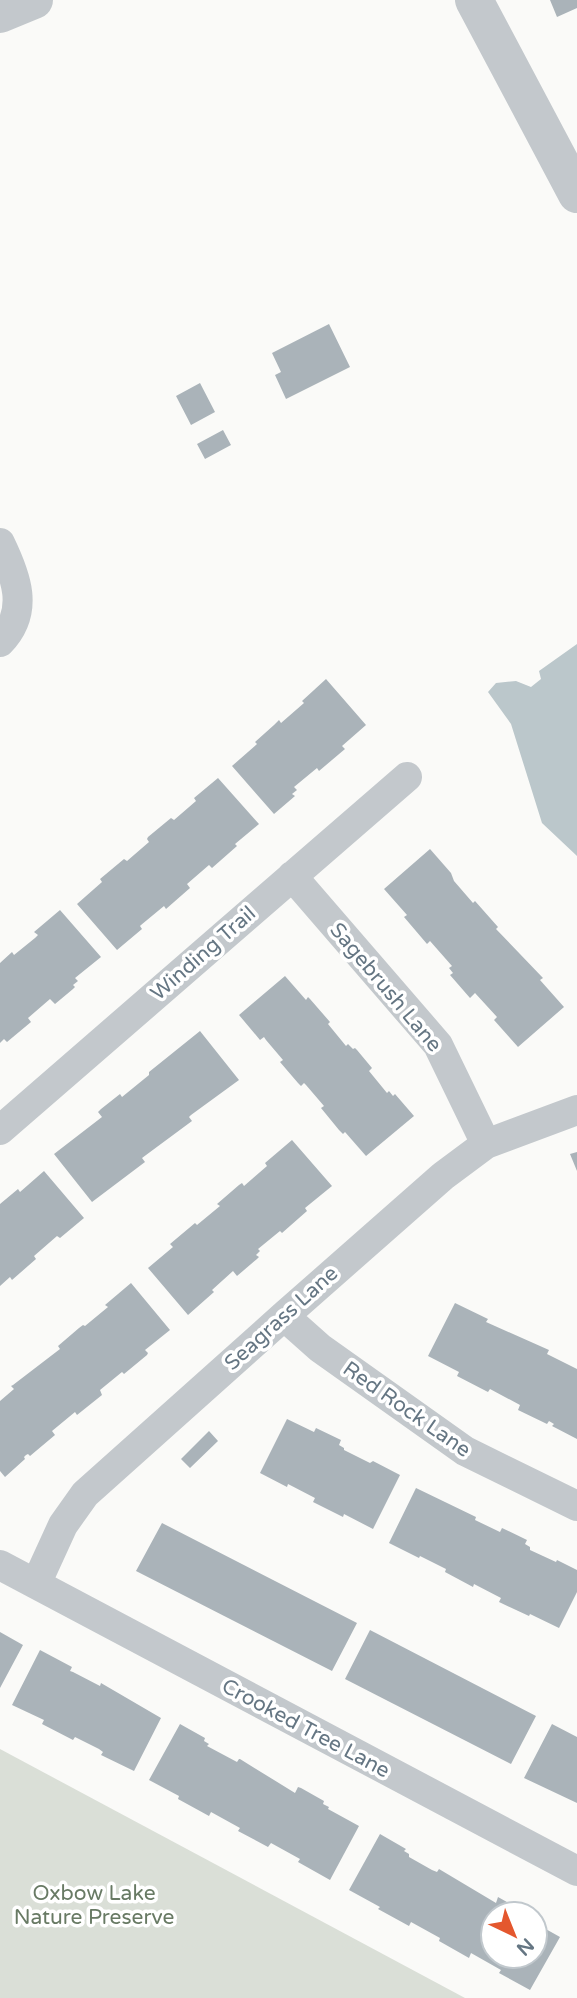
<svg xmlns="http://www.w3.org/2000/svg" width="577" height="1998" viewBox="0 0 577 1998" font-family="'Varela Round',sans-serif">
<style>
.green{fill:#dadfd7}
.water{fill:#bbc7cb}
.building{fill:#aab3b9}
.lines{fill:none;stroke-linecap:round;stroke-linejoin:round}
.minor{stroke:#c3c8cc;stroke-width:30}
.tertiary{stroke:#c3c8cc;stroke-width:38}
.labels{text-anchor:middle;stroke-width:7;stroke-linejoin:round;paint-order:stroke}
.street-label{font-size:21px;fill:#657683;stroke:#fff}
.park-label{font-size:21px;fill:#687a64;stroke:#fff}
</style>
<rect width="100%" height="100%" fill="#fafaf8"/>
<path class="green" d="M0 1749 465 1998H0Z"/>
<path class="water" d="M577 644V856L542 823 511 724 488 692 496 683 516 681 531 687 541 679 539 671Z"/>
<path class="building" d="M550 0H577V8L557 17Z
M329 324 350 367 286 399 275 375 281 372 272 353Z
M200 383 215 412 191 425 176 396Z
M223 430 231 445 205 459 197 444Z
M326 679 366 725 342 746 345 749 319 771 317 768 294 787 297 790 292 794 295 796 274 814 232 766 257 744 255 742 274 725 279 720 281 723 304 703 302 701Z
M218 778 259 824 235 844 237 846 212 868 209 865 187 884 190 888 166 909 164 906 141 925 140 926 142 929 117 950 77 904 102 882 100 879 124 859 127 861 149 842 147 839 148 837 171 818 174 820 196 801 194 798Z
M430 849 451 873 454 881 473 903 475 901 498 927 496 929 543 978 540 980 564 1007 518 1047 494 1020 497 1017 475 993 470 998 450 975 453 973 449 968 452 966 430 941 427 944 404 917 407 915 384 889Z
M60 910 101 957 75 978 78 981 73 985 75 987 73 989 55 1004 50 999 28 1018 31 1022 7 1042 4 1039 0 1043V963L12 952 14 955 35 938 38 935 34 932Z
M285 976 306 1000 308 997 310 999 330 1022 328 1024 346 1046 348 1044 353 1049 355 1048 357 1050 372 1068 369 1071 387 1093 389 1091 393 1096 395 1094 414 1116 366 1156 345 1132 343 1134 339 1130 321 1108 324 1106 306 1085 304 1083 301 1086 298 1083 280 1062 283 1060 266 1040 264 1037 260 1040 239 1015Z
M200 1031 239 1080 191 1115 189 1117 192 1121 142 1158 145 1162 92 1202 54 1154 102 1117 98 1112 101 1109 120 1094 122 1097 149 1075V1072Z
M292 1140 332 1186 305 1208 307 1211 282 1233 280 1231 258 1249 260 1251 256 1255 259 1257 257 1259 237 1276 233 1271 212 1290 214 1292 188 1315 148 1268 173 1247 170 1244 195 1223 197 1225 220 1206 217 1204 239 1185 242 1183 244 1186 267 1166 265 1163Z
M577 1152V1171L570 1154Z
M44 1171 84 1218 60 1238 57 1236 34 1256 36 1259 12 1280 10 1277 0 1286V1204L18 1189 20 1192Z
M131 1283 170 1330 145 1350 148 1353 147 1355 124 1374 122 1372 100 1390 102 1395 77 1415 75 1412 52 1431 55 1435 30 1456 28 1454 26 1455 24 1457 25 1459 5 1477 0 1471V1401L14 1389 11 1386 13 1385 60 1349 58 1346 79 1328 83 1325 85 1326 108 1307 105 1305Z
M455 1303 488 1319 486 1322 549 1350 547 1354 577 1369V1439L552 1426 554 1424 549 1421 547 1424 518 1410 520 1405 490 1389 488 1392 486 1391 457 1376 459 1372 428 1356Z
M287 1419 314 1432 316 1428 341 1440 339 1445 344 1448V1450L370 1463 373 1461 400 1475 373 1529 344 1514 343 1517 313 1502 315 1498 288 1484 287 1487 260 1473Z
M209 1431 218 1441 190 1468 181 1459Z
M416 1488 476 1517 475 1520 500 1532 502 1528 525 1539 527 1540 525 1544 530 1547V1550L556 1562 557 1560 577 1570V1592L559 1628 530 1614 529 1616 499 1602 501 1598 474 1584 473 1587 445 1572 446 1569 420 1556 419 1558 389 1543Z
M162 1523 357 1623 332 1671 136 1571Z
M370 1630 536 1716 511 1764 345 1679Z
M0 1632 23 1645 0 1688Z
M40 1650 72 1667 70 1671 73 1672 100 1686 101 1683 161 1718 134 1771 101 1755 103 1752 99 1749 75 1737 73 1740 42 1724 44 1720 12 1705Z
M180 1724 205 1738 204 1741 209 1744 207 1746 237 1762 239 1759H240L295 1793 298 1787 301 1788 324 1801 323 1804 329 1807 328 1809 359 1826 330 1880 298 1862 300 1859 271 1843 268 1847 238 1831 240 1828 211 1812 209 1816 178 1799 179 1796 149 1780Z
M552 1724 577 1737V1803L524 1778Z
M380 1834 406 1849 404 1851 409 1854V1857L432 1870 437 1872 439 1869 496 1903 498 1897 525 1912 523 1914H493V1956H535V1923L560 1937 530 1990 499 1973 501 1970 471 1953 469 1958 439 1941 440 1938 411 1922 409 1926 378 1909 380 1907 349 1890Z"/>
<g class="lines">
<path class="minor" d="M0 543C16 576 30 611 0 642
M292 876 438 1045 486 1144
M0 1130 407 777
M284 1316 320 1348 465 1451 577 1506
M0 1565 577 1871
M36 1584 63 1525 85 1494 284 1316 443 1176 486 1144 577 1110"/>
<path class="tertiary" d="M474 0 577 194
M0 14 34 0"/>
</g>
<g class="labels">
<g class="street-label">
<text transform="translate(203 953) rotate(-41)" y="7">Winding Trail</text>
<text transform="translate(386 987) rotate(50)" y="7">Sagebrush Lane</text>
<text transform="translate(281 1318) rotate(-42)" y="7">Seagrass Lane</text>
<text transform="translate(407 1409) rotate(35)" y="7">Red Rock Lane</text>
<text transform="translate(306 1728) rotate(28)" y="7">Crooked Tree Lane</text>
</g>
<g class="park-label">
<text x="94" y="1900">Oxbow Lake<tspan x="94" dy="24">Nature Preserve</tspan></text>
</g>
</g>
<g transform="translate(514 1935) rotate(137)"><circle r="33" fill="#ffffff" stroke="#c1c8cd" stroke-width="2"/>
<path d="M0-5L12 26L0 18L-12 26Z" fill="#e4572e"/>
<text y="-10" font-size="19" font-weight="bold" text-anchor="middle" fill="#657683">N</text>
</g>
</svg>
